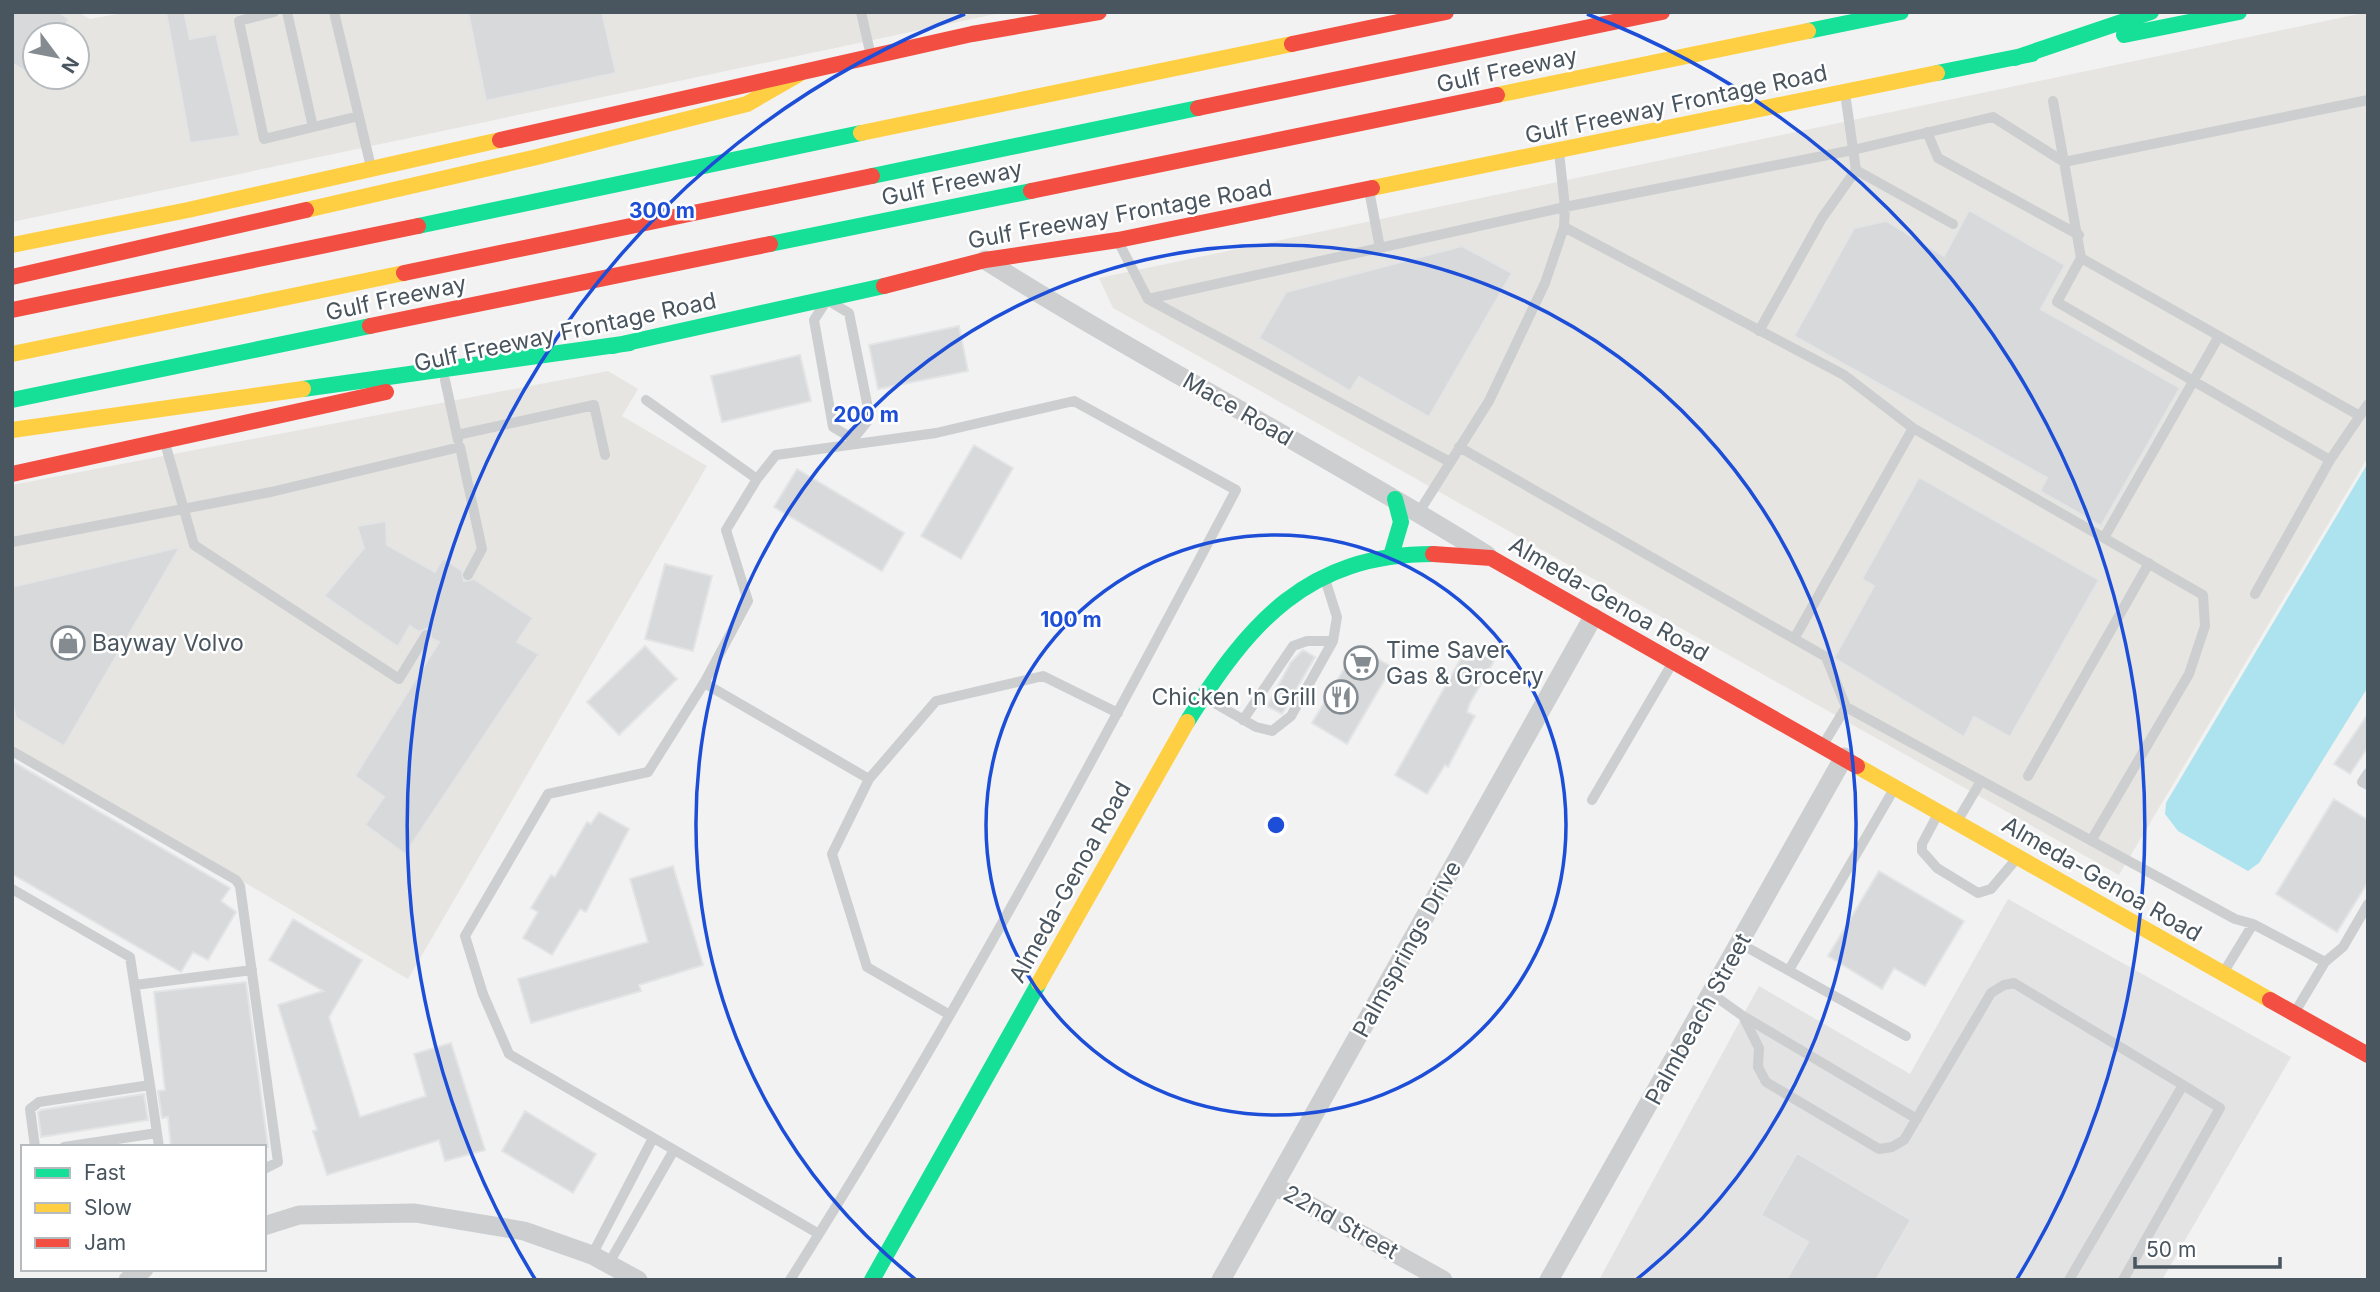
<svg xmlns="http://www.w3.org/2000/svg" width="2380" height="1292" viewBox="0 0 2380 1292" font-family="Inter,sans-serif">
<style>
.commercial{fill:#e6e5e1;fill-rule:evenodd}
.education{fill:#e4e3e4}
.water{fill:#ace3ee}
.building{fill:#d8d9da;stroke:#e3e4e5;stroke-width:2}
.lines{fill:none;stroke-linecap:round;stroke-linejoin:round}
.lane{stroke:#ccced0;stroke-width:10}
.street{stroke:#ccced0;stroke-width:19}
.fast{stroke:#16e098;stroke-width:16}
.slow{stroke:#ffcf43;stroke-width:16}
.jam{stroke:#f24e42;stroke-width:16}
.ring{fill:none;stroke:#1d4ed8;stroke-width:3.5}
.labels{text-anchor:middle;stroke-width:5;stroke-linejoin:round;paint-order:stroke}
.street-label{font-size:23px;fill:#49555f;stroke:#fff}
.poi-label{font-size:23px;fill:#49555f;stroke:#fff;text-anchor:start}
.centre{fill:#1d4ed8;stroke:#fff;stroke-width:3.5}
.ring-label{font-size:21px;text-anchor:middle;font-weight:bold;fill:#1d4ed8;stroke:#fff;stroke-width:5;stroke-linejoin:round;paint-order:stroke}
</style>
<rect width="100%" height="100%" fill="#f2f2f2"/>
<path class="commercial" d="M12 12H78L90 19 128 12H1005L12 222ZM35 35H77V77H35Z
M2368 12V457L2119 875 1113 308 1099 278Z
M608 371 638 389 622 416 707 466 408 979 12 745V485Z"/>
<path class="education" d="M2008 899 2291 1057 2162 1280H1599L1759 986 1910 1074Z"/>
<path class="water" d="M2368 463V687L2259 863 2248 871 2178 831 2165 814 2166 803Z"/>
<path class="building" d="M12 12H59L69 19 59 35H35V77L12 63Z
M166 12H184L190 39 216 34 240 136 190 143Z
M468 12H602L616 73 486 101Z
M1969 210 2065 265 2041 309 2180 388 2101 526 2040 491 2047 478 1794 336 1854 228 1886 221 1944 256Z
M1462 246 1512 273 1429 417 1359 377 1350 391 1259 338 1286 292Z
M959 326 968 371 878 389 869 345Z
M800 355 811 401 722 422 711 376Z
M974 445 1013 468 961 559 921 536Z
M797 469 904 533 882 571 774 507Z
M1919 477 2099 580 2010 737 1974 717 1964 737 1834 658 1874 586 1862 579Z
M386 521 387 545 435 572 443 558 462 571 464 581 474 579 533 618 517 642 539 654 405 854 365 825 384 797 355 776 439 642 432 639 429 628 419 632 410 626 398 647 324 596 364 548 357 526Z
M180 547 64 746 16 718 12 700V587Z
M665 564 712 576 693 651 645 639Z
M645 646 677 679 619 735 587 702Z
M1468 646 1494 661 1470 703 1467 712 1475 716 1448 767 1445 765 1427 794 1395 775Z
M1357 647 1392 667 1347 744 1312 723Z
M1303 650 1315 657 1282 714 1267 706 1291 662Z
M2368 714V747L2350 774 2334 764Z
M12 761 230 888 221 901 236 912 208 960 193 952 181 972 12 874Z
M2334 799 2368 820V882L2337 932 2276 894Z
M599 812 629 829 586 912 580 909 552 955 523 938 538 912 531 908 551 875 555 877 587 822 591 824Z
M673 866 703 965 639 985 641 991 531 1023 518 979 648 942 630 879Z
M1879 871 1964 921 1925 986 1894 968 1882 989 1828 956Z
M293 919 362 960 329 1017 360 1117 426 1096 414 1054 451 1043 485 1150 445 1161 439 1140 327 1175 313 1131 317 1130 278 1005 323 991 269 960Z
M246 982 268 1147H171L168 1117 162 1118 158 1091 165 1090 154 992Z
M144 1094 148 1120 41 1137 38 1112 41 1110Z
M525 1111 596 1154 573 1193 502 1151Z
M1797 1153 1911 1220 1876 1280H1786L1808 1242 1761 1215Z"/>
<g class="lines">
<path class="lane" d="M274 12 239 21 264 139 359 116
M287 12 313 127
M334 12 371 167
M861 12 871 56
M2053 101 2064 162 2368 100
M1927 132 1938 158 2079 235
M1559 152 1565 207 1564 227
M1856 170 1953 224
M1369 190 1380 248
M1119 243 1148 299 1565 207 1853 150 1993 117 2064 162 2081 258 2219 336
M2081 258 2057 302 2330 460 2368 404
M1148 299 1450 462
M827 300 849 313 870 418 853 439 833 427 814 320Z
M1759 331 1822 218 1856 170 1845 93
M445 380 458 440
M646 400 757 479
M457 435 594 405 605 455
M165 443 194 545 399 679 426 635
M1459 447 1826 657 1846 707 2235 919 2253 924 2325 962 2295 1012
M1419 512 1489 401 1545 283 1564 227 1844 375 1913 428 2203 595 2205 626 2189 674 2091 841
M2105 536 2219 336 2360 416
M12 542 271 492 460 447 482 549 468 575
M2255 594 2330 460
M1794 639 1913 428
M704 683 869 779
M1204 697 1256 727 1272 731 1291 716 1333 641 1337 617 1325 579
M1243 720 1293 646 1307 641H1333
M1823 745 1846 707
M12 751 236 880 240 886 278 1162 264 1169
M2368 773 2362 782 2368 785
M2028 776 2149 563
M1592 800 1673 662
M1939 812 1922 844V851L1937 868 1978 893 1991 889 2018 857
M1958 820 1981 781
M12 889 130 957 150 1085 39 1102 30 1109 35 1147
M1741 944 1906 1036
M2325 962 2343 947 2368 904
M1789 970 1894 789
M2225 970 2253 924
M135 985 252 970
M1712 994 1743 1016
M950 1015 867 967 832 854 869 779 936 701 1043 676 1118 713
M150 1085 159 1147
M1917 1119 1743 1016 1759 1048 1758 1067 1766 1082 1879 1149 1892 1147 1904 1140 1991 993 2004 985 2014 983 2183 1085
M64 1147 157 1133
M592 1255 653 1138
M609 1263 674 1150
M790 1280C952 1025 1095 757 1236 490L1074 401 936 433 776 455 757 479 726 530 748 601 704 683 648 772 548 794 465 936 483 994 509 1054 819 1234
M2069 1280 2183 1085 2220 1108 2123 1280"/>
<path class="street" d="M985 260C1150 364 1322 452 1487 555
M1275 1186 1443 1280
M264 1226 299 1215 415 1213 524 1231 592 1255 638 1280
M128 1280 144 1269
M1221 1280 1593 617
M1549 1280 1844 757"/>
<path class="fast" d="M1808 31 1901 12
M2124 35 2239 12
M2015 58 2151 12
M1937 73 2032 54
M872 176 1198 108
M418 226 861 133
M770 244 1031 191
M613 346 884 286
M303 389 630 343
M12 400 370 326
M1391 556 1401 522 1395 499
M1187 722C1249 623 1307 554 1433 554
M872 1280 1039 983"/>
<path class="slow" d="M1497 95 1808 31
M861 133 1292 44
M1372 188 1937 73
M306 210 537 157 747 104 799 74
M12 245 188 210 500 140
M12 354 404 273
M12 430 303 389
M1857 766 2270 1000
M1039 983 1187 722"/>
<path class="jam" d="M1292 44 1446 12
M1198 108 1662 12
M500 140 972 34 1099 12
M1031 191 1497 95
M404 273 872 176
M12 277 306 210
M884 286 985 260 1118 240 1372 188
M12 310 418 226
M370 326 770 244
M12 474 386 392
M1433 554 1491 558 1857 766
M2270 1000 2368 1055"/>
</g>
<g class="ring">
<circle cx="1276" cy="825" r="290"/>
<path d="M915 1279A580 580 0 1 1 1637 1279"/>
<path d="M535 1279A869 869 0 0 1 965 14M1587 14A869 869 0 0 1 2017 1279"/>
</g>
<defs>
<symbol id="shop-ring" viewBox="-11 -11 22 22"><circle r="9.5" fill="#fff" stroke="#848c92" stroke-width="1.5"/><path d="M-5-2.5h2.3a2.7 3.5 0 0 1 5.4 0H5L5.5 6h-11ZM-1.5-2.5h3a1.5 2.3 0 0 0-3 0Z" fill="#848c92"/></symbol>
<symbol id="supermarket-ring" viewBox="-11 -11 22 22"><circle r="9.5" fill="#fff" stroke="#848c92" stroke-width="1.5"/><path d="M-6-5.5h2.5l.6 2H6L4.5 2H-2.5L-4.4-4H-6ZM-1.5 3.2a1.3 1.3 0 1 0 .1 0ZM3 3.2a1.3 1.3 0 1 0 .1 0Z" fill="#848c92"/></symbol>
<symbol id="restaurant-ring" viewBox="-11 -11 22 22"><circle r="9.5" fill="#fff" stroke="#848c92" stroke-width="1.5"/><path d="M-5-6h1v4h1v-4h1v4h1v-4h1v5L-1.5 .5V6h-2V.5L-5-1ZM5-6V6H3V1.5H1.5Q1.5-4 5-6Z" fill="#848c92"/></symbol>
</defs>
<g fill-rule="evenodd">
<use href="#shop-ring" x="49" y="624" width="38" height="38"/>
<use href="#supermarket-ring" x="1342" y="644" width="38" height="38"/>
<use href="#restaurant-ring" x="1322" y="678" width="38" height="38"/>
</g>
<g class="labels">
<g class="street-label">
<text transform="translate(1507 70) rotate(-12)" y="8">Gulf Freeway</text>
<text transform="translate(1676 104) rotate(-12)" y="8">Gulf Freeway Frontage Road</text>
<text transform="translate(952 183) rotate(-12)" y="8">Gulf Freeway</text>
<text transform="translate(1120 214) rotate(-10)" y="8">Gulf Freeway Frontage Road</text>
<text transform="translate(396 298) rotate(-12)" y="8">Gulf Freeway</text>
<text transform="translate(565 332) rotate(-12)" y="8">Gulf Freeway Frontage Road</text>
<text transform="translate(1238 409) rotate(30)" y="8">Mace Road</text>
<text transform="translate(1609 599) rotate(30)" y="8">Almeda-Genoa Road</text>
<text transform="translate(2102 879) rotate(30)" y="8">Almeda-Genoa Road</text>
<text transform="translate(1070 882) rotate(-61)" y="8">Almeda-Genoa Road</text>
<text transform="translate(1407 949) rotate(-61)" y="8">Palmsprings Drive</text>
<text transform="translate(1698 1019) rotate(-61)" y="8">Palmbeach Street</text>
<text transform="translate(1341 1222) rotate(29)" y="8">22nd Street</text>
</g>
<g class="poi-label">
<text x="92" y="651">Bayway Volvo</text>
<text x="1386" y="658">Time Saver<tspan x="1386" dy="26">Gas &amp; Grocery</tspan></text>
<text x="1316" y="705" text-anchor="end">Chicken 'n Grill</text>
</g>
</g>
<circle cx="1276" cy="825" r="10" class="centre"/>
<g class="ring-label">
<text x="662" y="218">300 m</text>
<text x="866" y="422">200 m</text>
<text x="1071" y="627">100 m</text>
</g>
<rect width="2380" height="1292" fill="none" stroke="#49555f" stroke-width="28"/>
<rect x="21" y="1145" width="245" height="126" fill="#ffffff" stroke="#b6bbbf" stroke-width="2"/>
<rect x="35" y="1168" width="35" height="10" fill="#16e098" stroke="#b6bbbf" stroke-width="2"/>
<text x="84" y="1180" font-size="21" fill="#49555f">Fast</text>
<rect x="35" y="1203" width="35" height="10" fill="#ffcf43" stroke="#b6bbbf" stroke-width="2"/>
<text x="84" y="1215" font-size="21" fill="#49555f">Slow</text>
<rect x="35" y="1238" width="35" height="10" fill="#f24e42" stroke="#b6bbbf" stroke-width="2"/>
<text x="84" y="1250" font-size="21" fill="#49555f">Jam</text>
<g transform="translate(56 56) rotate(122)"><circle r="33" fill="#ffffff" stroke="#b6bbbf" stroke-width="2"/>
<path d="M0-5L12 26L0 18L-12 26Z" fill="#848c92"/>
<text y="-10" font-size="19" font-weight="bold" text-anchor="middle" fill="#49555f">N</text>
</g>
<path d="M2135 1257v10h145v-10" fill="none" stroke="#49555f" stroke-width="3.5"/>
<text x="2146" y="1257" font-size="21" fill="#49555f" stroke="#ffffff" stroke-width="5" paint-order="stroke">50 m</text>
</svg>
